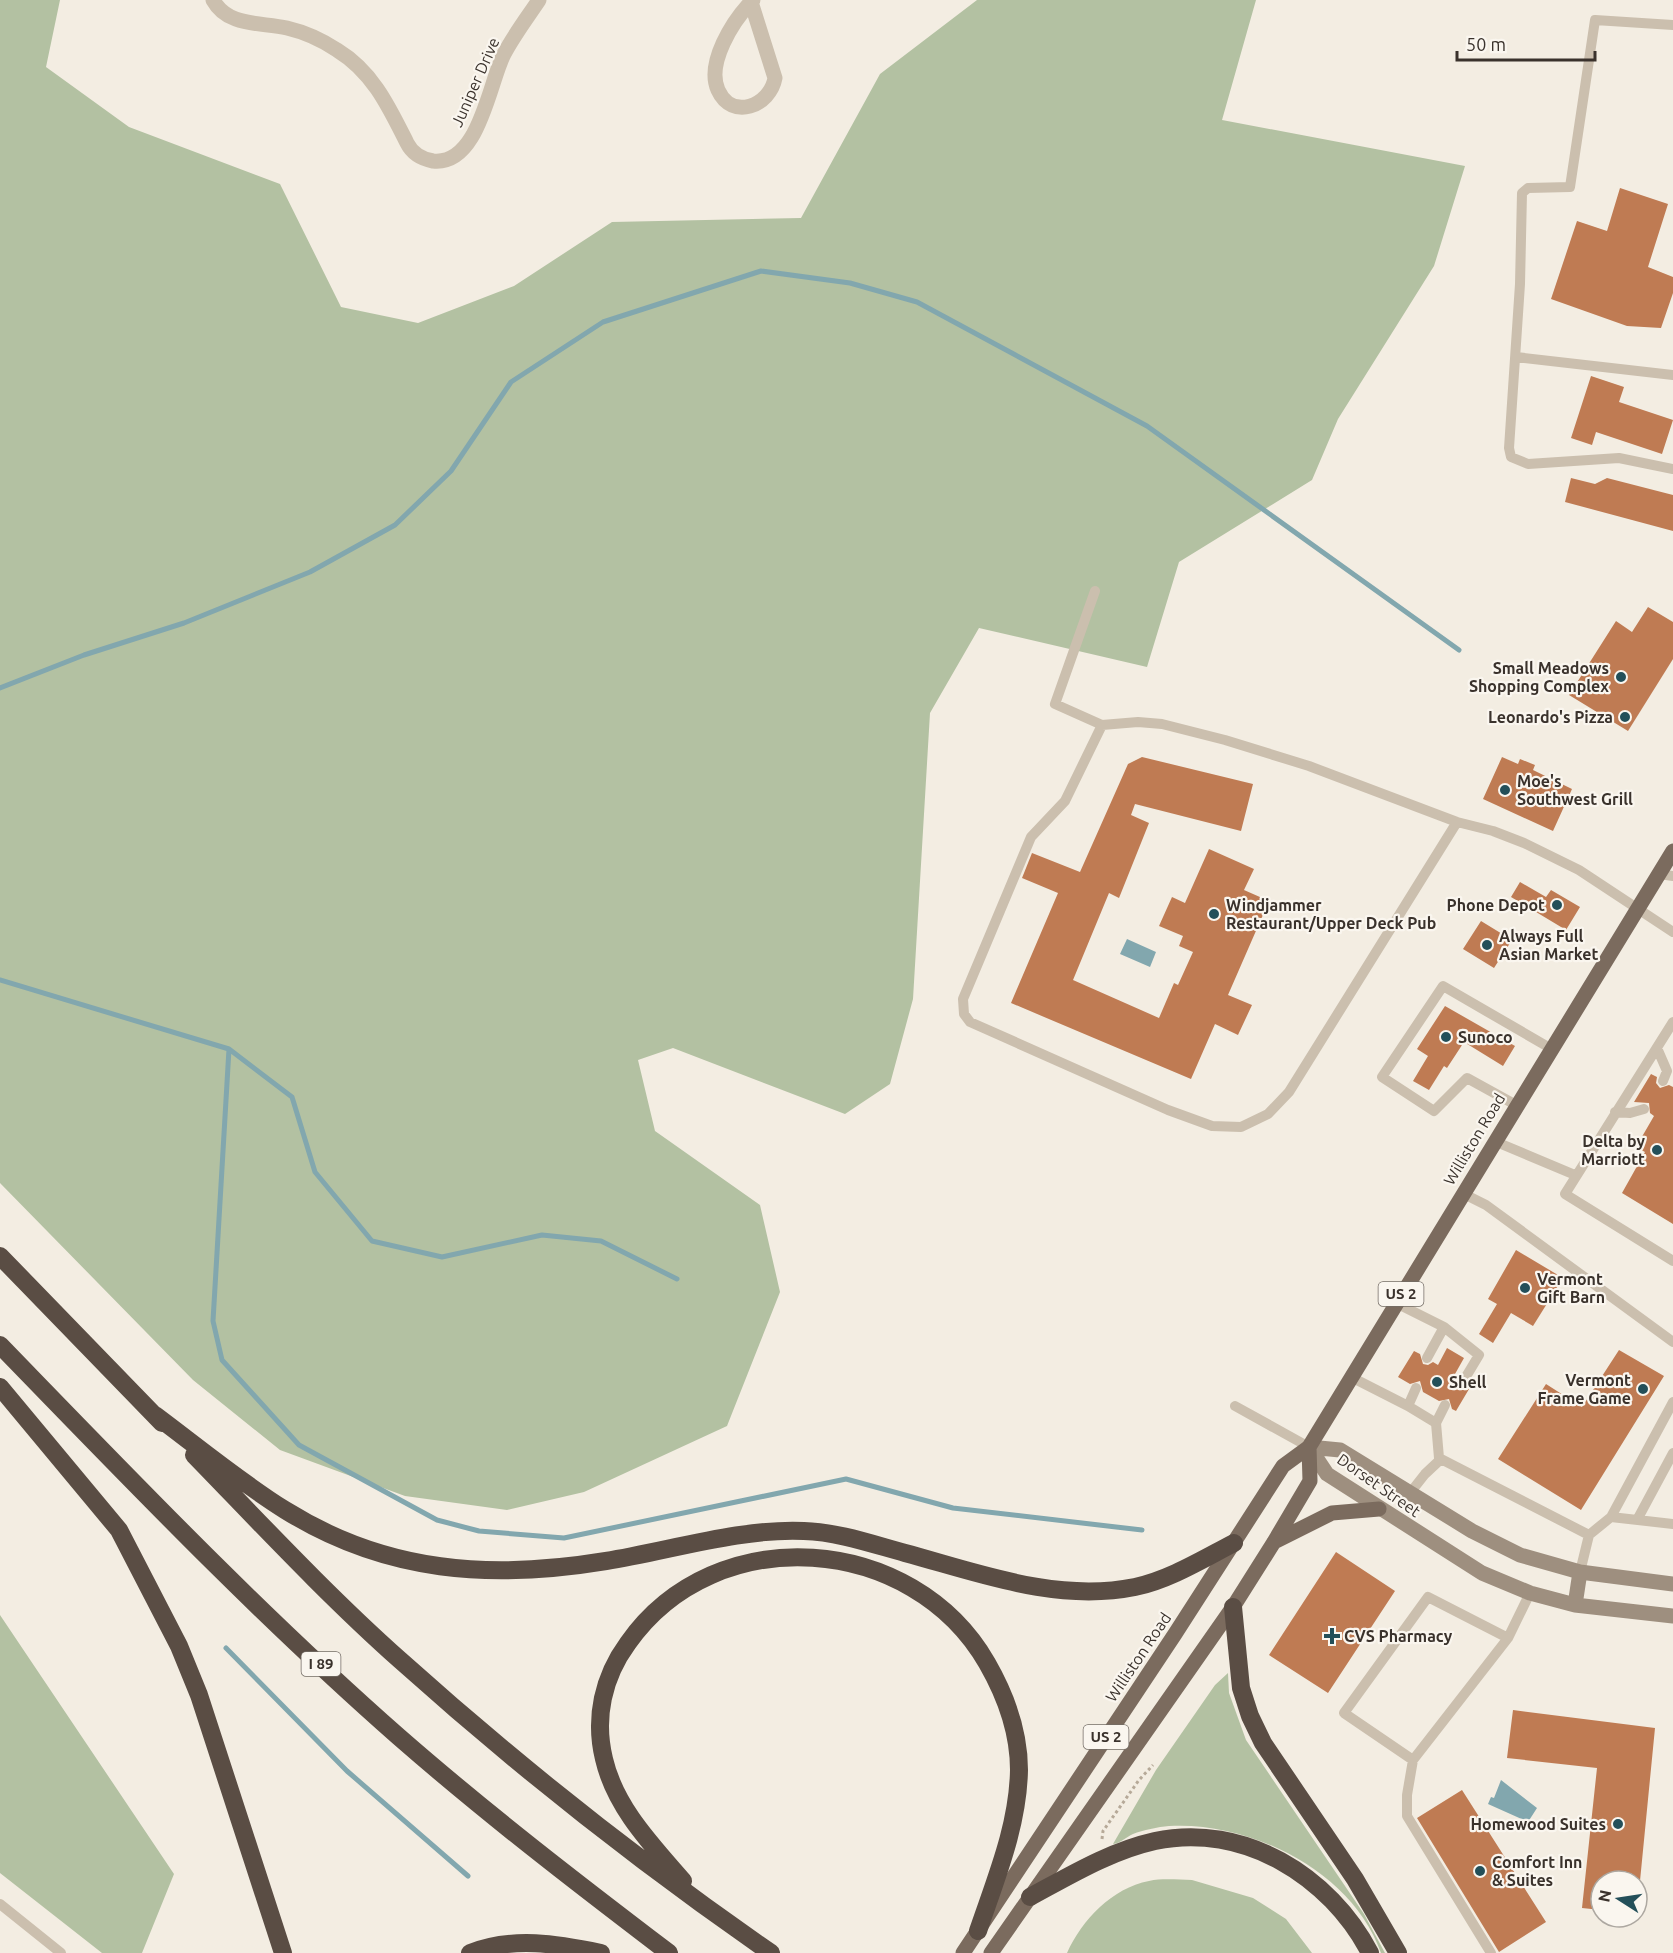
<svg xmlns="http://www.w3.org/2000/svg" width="1673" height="1953" viewBox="0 0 1673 1953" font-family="Ubuntu,sans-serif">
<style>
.green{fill:#b3c1a2}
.water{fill:#82a7ae}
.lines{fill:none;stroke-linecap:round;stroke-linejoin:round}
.stream{stroke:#82a7ae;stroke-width:5}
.building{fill:#bf7b53}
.path{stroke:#b6a998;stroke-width:3;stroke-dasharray:3 3;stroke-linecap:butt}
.lane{stroke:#cbbfae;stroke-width:10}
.street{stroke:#cbbfae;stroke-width:15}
.secondary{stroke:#9e8f7f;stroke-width:15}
.primary{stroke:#7b6b5e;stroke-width:15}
.highway{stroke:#5a4d44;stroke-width:18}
.poi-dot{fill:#234f59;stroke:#faf6ef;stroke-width:2}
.labels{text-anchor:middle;stroke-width:4.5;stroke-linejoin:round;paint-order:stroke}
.shield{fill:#faf6ef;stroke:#746d66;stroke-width:1.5}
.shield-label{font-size:15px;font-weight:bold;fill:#3a322c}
.street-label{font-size:16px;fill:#3a322c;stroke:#faf6ef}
.poi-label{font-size:16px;font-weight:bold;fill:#3a322c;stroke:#faf6ef;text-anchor:start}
</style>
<rect width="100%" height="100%" fill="#f3ede2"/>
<path class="green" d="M0 0H60L46 67 129 127 280 184 341 307 418 323 514 286 612 222 801 218 880 74 977 0H1256L1222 120 1465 166 1434 266 1338 419 1312 480 1179 562 1147 667 979 628 930 713 913 999 890 1084 845 1114 673 1048 638 1060 655 1131 760 1205 780 1292 727 1426 584 1492 507 1510 405 1496 280 1450 193 1380 0 1183Z
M0 1615 174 1874 142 1953H102L0 1873Z
M1228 1673 1229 1693 1246 1740 1364 1914 1385 1953H1381C1353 1872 1251 1821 1169 1826 1158 1827 1143 1830 1133 1834 1126 1837 1121 1843 1113 1844L1156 1770 1215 1685Z
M1192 1880 1253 1898 1286 1919 1312 1953H1067C1082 1920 1112 1888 1149 1881 1163 1878 1179 1880 1192 1880Z"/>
<path class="water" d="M1127 939 1156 952 1150 967 1120 954Z
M1501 1780 1537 1808 1528 1822 1488 1804 1491 1797 1494 1798Z"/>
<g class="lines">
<path class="stream" d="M0 688 84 655 184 623 310 572 395 525 451 471 511 382 603 322 761 271 850 283 917 302 1147 426 1459 650
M0 980 229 1049 292 1097 315 1172 372 1241 442 1257 542 1235 601 1241 677 1279
M229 1049 213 1321 222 1360 299 1445 437 1520 479 1531 564 1538 846 1479 953 1508 1142 1530
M226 1648 347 1771 468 1876"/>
</g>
<path class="building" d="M1620 188 1668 204 1648 267 1673 277V293L1661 328 1627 326 1551 299 1577 221 1607 231Z
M1591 376 1624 387 1619 402 1673 420 1662 454 1596 432 1592 445 1571 438Z
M1571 478 1595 484 1607 478 1673 495V531L1565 502Z
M1648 607 1673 622V659L1628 731 1569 695 1616 621 1632 632Z
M1142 757 1253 784 1241 831 1135 804 1131 815 1149 823 1119 898 1109 893 1073 980 1159 1018 1174 983 1178 985 1193 952 1179 946 1183 936 1159 926 1172 897 1185 903 1209 849 1254 869 1244 890 1269 901 1228 995 1252 1005 1238 1035 1215 1024 1191 1079 1011 1003 1058 893 1022 878 1032 853 1080 872 1128 764Z
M1502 757 1518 764 1520 759 1535 765 1533 770 1572 789 1553 831 1483 799Z
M1520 882 1546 897 1551 890 1580 907 1566 930 1511 897Z
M1481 921 1512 940 1494 968 1463 949Z
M1445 1006 1515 1046 1503 1066 1464 1042 1447 1068 1444 1066 1429 1090 1413 1081 1428 1056 1417 1049Z
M1651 1074 1657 1077 1656 1083 1660 1088 1669 1085 1673 1087V1224L1622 1193 1645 1152 1636 1147 1654 1116 1650 1113 1649 1103 1634 1102Z
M1516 1250 1563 1278 1533 1326 1511 1313 1493 1343 1479 1334 1497 1304 1488 1299Z
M1447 1348 1464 1358 1455 1374 1458 1384 1463 1387 1472 1384 1456 1411 1452 1409 1449 1399 1439 1401 1423 1392 1420 1381 1410 1384 1398 1377 1414 1351 1420 1354 1423 1364 1428 1365 1433 1362 1438 1365Z
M1619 1350 1664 1376 1581 1510 1498 1459 1546 1384 1582 1407Z
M1336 1552 1395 1591 1328 1693 1269 1655Z
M1513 1710 1655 1728 1640 1881H1601V1910L1582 1908 1597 1768 1507 1758Z
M1462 1790 1546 1922 1499 1952 1417 1818Z"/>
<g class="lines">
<path class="path" d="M1102 1839 1103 1831 1139 1780 1153 1765"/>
<path class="lane" d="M1673 25 1595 20 1570 187 1528 188 1522 193 1520 284 1509 448 1511 457 1528 464 1619 458 1673 469
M1516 357 1673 375
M1095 591 1055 704 1102 725 1138 722 1162 724 1225 740 1309 766 1457 822 1493 831 1524 843 1579 870 1673 932
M1102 725 1065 801 1031 837 963 999 964 1014 970 1022 1168 1110 1212 1126 1241 1127 1268 1114 1289 1092 1457 822
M1659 874 1673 876
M1673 1022 1565 1194 1673 1261
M1657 1048 1667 1071 1663 1081
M1516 1105 1467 1078 1434 1111 1382 1077 1443 986 1550 1048
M1615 1112 1630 1113 1644 1109
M1494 1141 1575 1175
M1462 1193 1486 1205 1673 1342
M1396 1303 1444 1327 1427 1358
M1444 1327 1479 1355 1464 1380
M1351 1377 1408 1406 1416 1388
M1445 1405 1436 1423 1439 1458 1589 1535
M1235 1406 1309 1447
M1408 1406 1436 1423
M1410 1493 1425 1474 1441 1459
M1611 1517 1673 1524
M1637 1520 1673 1453
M1580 1572 1589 1535 1611 1517 1673 1402
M1508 1638 1428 1597 1344 1713 1413 1760 1508 1638 1530 1593
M1413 1760 1407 1795V1816L1491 1953
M0 1904 61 1953"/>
<path class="street" d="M213 0C228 27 260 22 287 28 304 32 322 40 337 50 373 72 389 107 407 143 412 153 422 159 433 161 479 166 489 83 504 54 514 35 527 18 539 0
M751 2 775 78C770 106 732 121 718 90 706 63 733 21 751 2L753 0"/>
<path class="secondary" d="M1309 1447 1327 1474 1482 1573 1530 1593 1575 1605 1673 1616
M1309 1447 1340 1450 1472 1531 1520 1555 1580 1572 1673 1584
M1575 1605 1580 1572"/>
<path class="primary" d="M1274 1542 1332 1513 1379 1509
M963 1953 1175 1634 1283 1466 1309 1447 1673 851
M991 1953 1233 1607 1274 1542 1310 1481 1309 1447"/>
<path class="highway" d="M0 1256 162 1423
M0 1345C130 1479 259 1614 399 1737 486 1813 577 1883 669 1953
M0 1387 119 1530 179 1646 199 1695 283 1953
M155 1415C198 1447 240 1482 285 1510 386 1573 491 1580 606 1561 669 1551 740 1528 804 1531 838 1532 872 1544 905 1553 979 1573 1057 1603 1135 1587 1169 1580 1203 1559 1234 1543
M194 1455C261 1524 328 1596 400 1660 518 1766 641 1863 771 1953
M1233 1607 1241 1688 1250 1716 1263 1743 1355 1879 1398 1953
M683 1881C651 1844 615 1807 604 1759 594 1718 603 1677 628 1643 716 1518 913 1534 987 1663 1006 1696 1019 1732 1019 1770 1018 1826 996 1878 978 1931
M1030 1897C1069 1876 1110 1851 1155 1841 1243 1822 1330 1876 1370 1953
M470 1953C513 1936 558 1944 601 1953"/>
</g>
<g class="poi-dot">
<circle cx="1621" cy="677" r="6"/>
<circle cx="1625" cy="717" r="6"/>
<circle cx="1505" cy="790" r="6"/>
<circle cx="1557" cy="905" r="6"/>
<circle cx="1214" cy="914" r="6"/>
<circle cx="1487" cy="945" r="6"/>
<circle cx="1446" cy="1037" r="6"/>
<circle cx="1657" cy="1150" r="6"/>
<circle cx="1525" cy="1288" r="6"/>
<circle cx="1437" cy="1382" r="6"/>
<circle cx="1643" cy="1389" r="6"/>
<path d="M1329 1627h6v6h6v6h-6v6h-6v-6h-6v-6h6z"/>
<circle cx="1618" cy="1824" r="6"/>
<circle cx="1480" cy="1871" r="6"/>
</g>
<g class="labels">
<g class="shield">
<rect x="1378.5" y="1282" width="45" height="24" rx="4.5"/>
<rect x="301.5" y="1652" width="39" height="24" rx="4.5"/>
<rect x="1083.5" y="1725" width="45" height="24" rx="4.5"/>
</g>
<g class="shield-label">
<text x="1401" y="1299">US 2</text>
<text x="321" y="1669">I 89</text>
<text x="1106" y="1742">US 2</text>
</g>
<g class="street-label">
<text transform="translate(475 82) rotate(-66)" y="6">Juniper Drive</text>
<text transform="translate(1474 1139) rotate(-59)" y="6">Williston Road</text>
<text transform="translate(1379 1485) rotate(35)" y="6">Dorset Street</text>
<text transform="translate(1138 1657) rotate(-56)" y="6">Williston Road</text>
</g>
<g class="poi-label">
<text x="1609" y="674" text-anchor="end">Small Meadows<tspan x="1609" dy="18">Shopping Complex</tspan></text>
<text x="1613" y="723" text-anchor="end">Leonardo's Pizza</text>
<text x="1517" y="787">Moe's<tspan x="1517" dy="18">Southwest Grill</tspan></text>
<text x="1226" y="911">Windjammer<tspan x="1226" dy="18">Restaurant/Upper Deck Pub</tspan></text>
<text x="1545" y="911" text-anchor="end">Phone Depot</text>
<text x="1499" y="942">Always Full<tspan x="1499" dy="18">Asian Market</tspan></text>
<text x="1458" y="1043">Sunoco</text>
<text x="1645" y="1147" text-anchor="end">Delta by<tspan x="1645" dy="18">Marriott</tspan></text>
<text x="1537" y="1285">Vermont<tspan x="1537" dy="18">Gift Barn</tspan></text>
<text x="1631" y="1386" text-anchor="end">Vermont<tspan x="1631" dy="18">Frame Game</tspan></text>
<text x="1449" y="1388">Shell</text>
<text x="1344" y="1642">CVS Pharmacy</text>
<text x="1606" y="1830" text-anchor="end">Homewood Suites</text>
<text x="1492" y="1868">Comfort Inn<tspan x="1492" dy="18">&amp; Suites</tspan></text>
</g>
</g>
<g transform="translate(1619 1899) rotate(282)"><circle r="28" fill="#faf6ef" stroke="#ada8a1" stroke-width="1.5"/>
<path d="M0-4.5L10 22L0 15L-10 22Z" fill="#234f59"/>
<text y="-9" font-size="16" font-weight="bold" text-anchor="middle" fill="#3a322c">N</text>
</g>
<path d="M1457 51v9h138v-9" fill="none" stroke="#3a322c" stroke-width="3"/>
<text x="1466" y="51" font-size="18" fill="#3a322c" stroke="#faf6ef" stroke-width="4.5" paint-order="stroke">50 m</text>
</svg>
